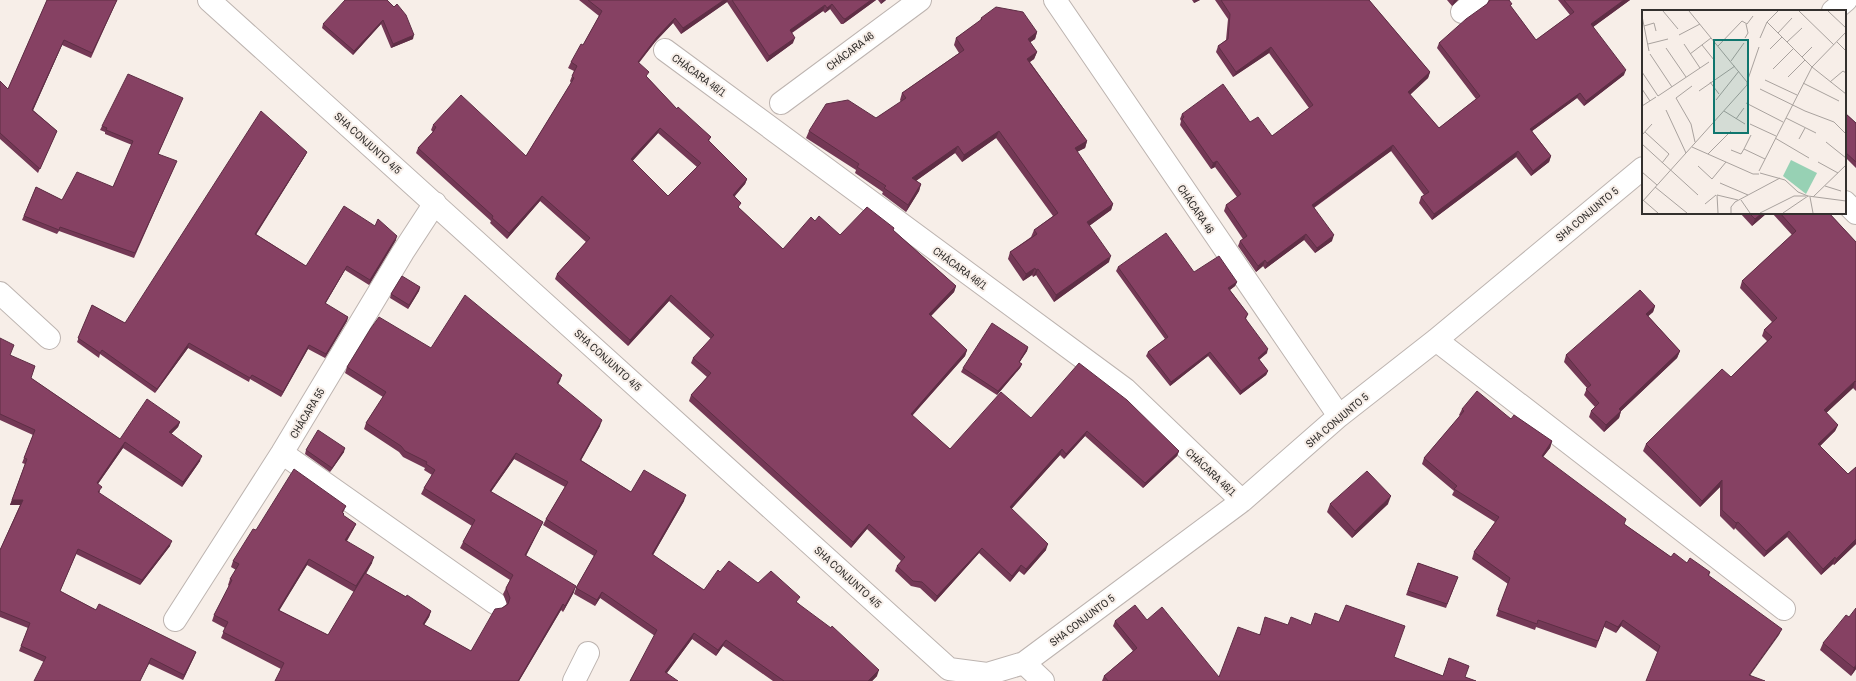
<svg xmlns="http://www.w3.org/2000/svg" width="1856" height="681" viewBox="0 0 1856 681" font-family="'Archivo Narrow',sans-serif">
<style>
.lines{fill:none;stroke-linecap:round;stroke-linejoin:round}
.minor-casing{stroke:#bdb4b0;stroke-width:24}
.minor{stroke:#fff;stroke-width:22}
.wall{fill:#733855;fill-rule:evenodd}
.shaded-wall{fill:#5e2e45}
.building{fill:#864163;stroke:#5e2e45;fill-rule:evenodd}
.labels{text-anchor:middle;stroke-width:4;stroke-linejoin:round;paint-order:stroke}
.street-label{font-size:11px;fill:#33302e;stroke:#f7eee8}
.inset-road{fill:none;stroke:#a9a29e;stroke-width:1}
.view{fill:#0f766e;fill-opacity:0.15;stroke:#0f766e;stroke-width:2}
.inset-edge{fill:none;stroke:#33302e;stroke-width:2}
</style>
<rect width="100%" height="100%" fill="#f7eee8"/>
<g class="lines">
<defs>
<path id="minor" d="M209 0 949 669 987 674 1024 663 1242 501 1339 416 1436 340 1643 168
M1055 0 1339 416
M1833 11 1846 0
M1462 12 1477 0
M665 50 1125 389 1242 501
M781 103 920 0
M1845 202 1856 213
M0 293 49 338
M1436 340 1784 609
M282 453 495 603
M175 620 282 453 403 252 435 203
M1024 663 1043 681
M574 681 588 653"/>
</defs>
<use href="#minor" class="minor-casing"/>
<use href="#minor" class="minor"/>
</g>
<path class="wall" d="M47 0H117L91 58 62 45 33 110 57 131 38 173 0 139V81L8 89Z
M387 0 413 39 391 48 381 24 353 55 322 28 323 24Z
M579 0H876L843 24H841L830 9 825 13 823 11 792 33 793 43 767 62 727 2 681 34 673 23 655 42 639 63 647 77 677 109 711 137 709 141 747 179 745 184 735 196 739 208 783 249 815 221 840 235 894 228 893 230 956 286 954 292 931 316 967 350 965 356 912 416 950 449 1031 418 1179 451 1177 456 1143 488 1085 436 1064 459 1060 455 1011 509 1046 550 1024 575 1019 571 1010 582 979 553 935 602 920 588 911 586 895 571 897 566 901 561 867 529 851 548 689 401 691 395 707 377 691 363 693 358 711 339 669 301 628 346 555 279 557 274 586 242 540 201 507 239 490 223 491 221 416 153 418 148 433 132 431 130 433 125 526 156 571 83 570 81 574 71 568 68 571 62 583 45 599 16ZM658 133 697 167 668 196 632 161Z
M878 0H886L881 4Z
M1192 0H1200L1194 3Z
M1215 0H1369L1430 72 1428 78 1410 95 1439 128 1476 99 1437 48 1439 43 1487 4 1489 0H1509L1511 7 1536 40 1570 15 1558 0H1630L1593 27 1624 75 1584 106 1577 98 1532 131 1551 156 1549 162 1531 176 1516 157 1432 220 1419 203 1421 197 1424 195 1391 151 1314 208 1332 241 1315 253 1304 240 1265 269 1263 266 1256 272 1238 246 1240 241 1243 239 1224 211 1226 205 1237 197 1215 167 1211 169 1180 125 1181 121 1180 119 1182 114 1250 122 1272 136 1309 108 1269 53 1233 77 1216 52 1218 46 1226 40 1228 19Z
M1447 0H1458L1452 6Z
M981 18 1037 32 1035 39 1030 42 1037 52 1034 59 1030 62 1087 141 1085 148 1077 152 1113 204 1111 210 1089 226 1109 262 1054 302 1036 275 1033 277 1032 275 1023 281 1008 259 1010 252 1031 237 1034 230 1053 216 996 138 962 162 955 153 916 181 921 184 919 191 906 212 882 194 883 192 855 173 856 170 806 138 809 131 876 118 901 102 900 100 902 93 959 53 954 45 956 38 980 21Z
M183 98 158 154 175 165 134 258 59 231 57 234 22 220 36 187 62 200 113 187 132 145 105 134V132L100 130 102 126Z
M1845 113 1856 123V168L1845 157Z
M307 152 305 156 256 234 306 266 396 240 369 285 345 270 325 304 348 317 347 321 325 358 308 349 281 397 250 379 249 382 188 348 155 393 100 354 99 358 77 342 92 305 125 323Z
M1740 213H1767L1752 226Z
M1772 213H1829L1856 242V391L1853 388 1826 413 1838 425 1835 431 1820 446 1848 474 1856 467V544L1834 565 1833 564 1821 575 1787 537 1764 557 1735 528 1734 530 1720 516V487L1700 507 1643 451 1646 444 1731 377 1767 341 1762 336 1764 330 1772 322 1740 288 1742 281 1792 235Z
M1118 267 1194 272 1237 282 1235 286 1230 290 1248 314 1246 319 1267 353 1259 360 1268 371 1266 375 1240 395 1208 356 1170 386 1146 356 1148 352 1165 339 1116 271Z
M420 287 419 291 408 309 390 298 391 294Z
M1655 306 1653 312 1648 316 1680 351 1677 358 1621 411 1619 418 1604 432 1589 417 1591 411 1595 407 1584 395 1587 388 1564 362 1566 355Z
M0 338 10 355 31 378 120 439 180 422 178 427 171 434 200 461 182 487 123 448 98 484 100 492 99 493 170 546 140 585 76 554 60 591 96 610 196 652 194 657 183 680 149 664 44 662 19 651 28 628 0 617V550L20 505H10L25 464 22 463 33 435 0 420Z
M1028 347 1027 351 1019 363 1022 364 1020 368 997 395 961 372 963 368Z
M431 348 562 375 558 384 600 426 581 460 631 492 684 501 653 555 704 590 720 572 758 583 798 603 877 676 872 681H773L723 646 716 656 692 639 667 673 630 681 655 636 600 598 595 606 574 594 576 588 594 556 543 525 546 519 565 487 514 459 491 492 543 522 526 556 574 592 563 612 561 610 519 681H275L281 669 221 638 225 628 212 621 214 615 229 586 228 585 230 579 236 570 231 567 233 561 256 530 346 506 343 513V516L356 524 353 530 347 541 372 563 366 574 431 611 429 617 424 625 471 651 502 608 507 604 503 594 510 580 460 548 463 542 472 526 421 494 424 488 432 475 424 470 425 468 403 457 399 452 364 429 366 423 383 397 345 373 347 367ZM307 565 354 592 328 635 279 610Z
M1462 409 1511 419 1552 441 1550 448 1543 457 1624 524 1671 557 1710 572 1709 576 1779 635 1657 652 1621 626 1616 633 1604 627 1596 648 1536 627 1535 630 1496 616 1508 584 1472 559 1474 552 1495 522 1452 495 1454 491 1422 464 1424 458 1460 416 1459 415Z
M306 450 344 452 330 472 305 454Z
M1330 504H1388L1352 538 1327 512Z
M1418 563 1458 577 1446 608 1406 595Z
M1849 617 1856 669 1851 676 1820 650 1823 643Z
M1147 620 1219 677 1259 634 1288 625 1394 657 1443 676 1465 677 1476 681H1102L1104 676 1133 651 1113 626 1115 621Z"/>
<path class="shaded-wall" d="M724 0H728L727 2 681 34 683 28Z
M871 0H876L843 24 845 19Z
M882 0H886L881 4Z
M1195 0H1200L1194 3Z
M1454 0H1458L1452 6Z
M1624 0H1630L1589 30 1591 24Z
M832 4 830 9 825 13 827 8Z
M825 5 823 11 788 35 790 30Z
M675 18 673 23 655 42 635 67 638 62 657 37Z
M383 20 381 24 353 55 354 51Z
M1037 32 1035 39 1025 46 1028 39Z
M414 35 413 39 391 48 393 44Z
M795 38 793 43 767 62 769 56Z
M64 40 62 45 31 115 32 110Z
M1271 47 1269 53 1233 77 1236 72Z
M1037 52 1034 59 1025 65 1027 59Z
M1626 70 1624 75 1584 106 1586 101Z
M1430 72 1428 78 1406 98 1408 92Z
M1580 93 1577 98 1528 134 1530 129Z
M660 128 658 133 629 165 631 159Z
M999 131 996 138 962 162 964 155Z
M1087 141 1085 148 1072 154 1075 148Z
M1393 145 1391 151 1310 210 1312 205Z
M958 146 955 153 910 185 912 178Z
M1518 151 1516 157 1432 220 1434 214Z
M307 152 305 156 254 238 255 234Z
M1551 156 1549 162 1531 176 1533 171Z
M1217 161 1215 167 1211 169 1213 163Z
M747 179 745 184 731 200 733 195Z
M921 184 919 191 906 212 908 205Z
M542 196 540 201 507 239 509 233Z
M1113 204 1111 210 1085 229 1087 222Z
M1762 213H1767L1752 226 1755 219Z
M1306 234 1304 240 1265 269 1267 263Z
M1334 235 1332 241 1315 253 1317 248Z
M397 236 396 240 369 285 370 280Z
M1111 256 1109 262 1054 302 1056 295Z
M1265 260 1263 266 1256 272 1258 266Z
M347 266 345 270 323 308 325 303Z
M1035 268 1032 275 1023 281 1026 274Z
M1038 269 1036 275 1033 277 1036 270Z
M1237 282 1235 286 1227 292 1228 288Z
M956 286 954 292 927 320 929 314Z
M420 287 419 291 408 309 409 305Z
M671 295 669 301 628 346 630 340Z
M1655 306 1653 312 1644 320 1646 314Z
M348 317 347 321 325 358 326 354Z
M189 343 188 348 155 393 157 389Z
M309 345 308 349 281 397 283 392Z
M1028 347 1027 351 1017 366 1019 362Z
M1268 349 1267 353 1256 362 1258 358Z
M967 350 965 356 908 420 911 414Z
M1680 351 1677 358 1617 415 1619 409Z
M1210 352 1208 356 1170 386 1171 382Z
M1022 364 1020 368 997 395 998 391Z
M1268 371 1266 375 1240 395 1241 391Z
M562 375 560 381 555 389 557 383Z
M1855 381 1853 388 1822 417 1824 410Z
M1621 411 1619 418 1604 432 1606 425Z
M602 420 600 426 578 466 580 460Z
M180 422 178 427 167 438 169 432Z
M1838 425 1835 431 1816 450 1818 444Z
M1087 431 1085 436 1064 459 1066 454Z
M1552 441 1550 448 1539 462 1542 456Z
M125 442 123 448 95 488 97 483Z
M345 448 344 452 330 472 332 468Z
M1062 449 1060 455 1008 513 1010 507Z
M1179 451 1177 456 1143 488 1145 483Z
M516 453 514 459 487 497 490 491Z
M202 456 200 461 182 487 183 482Z
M1722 480 1720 487 1700 507 1702 501Z
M686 495 684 501 650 560 652 554Z
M1391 496 1388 504 1352 538 1355 531Z
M12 500H23L21 505H10Z
M543 522 540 528 523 561 525 555Z
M1738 522 1734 530 1736 523Z
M356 524 353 530 343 546 345 540Z
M869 524 867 529 851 548 853 542Z
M1789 531 1787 537 1764 557 1766 551Z
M1856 539V544L1834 565 1836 559Z
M172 541 170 546 140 585 142 580Z
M1048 544 1046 550 1024 575 1026 569Z
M982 548 979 553 935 602 937 596Z
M374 557 372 563 354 592 356 586Z
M1835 557 1833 564 1821 575 1823 569Z
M309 559 307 565 276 616 278 610Z
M1021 565 1019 571 1010 582 1012 576Z
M576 586 574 592 563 612 565 606Z
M602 592 600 598 595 606 597 600Z
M563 604 561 610 519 681H518Z
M431 611 429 617 421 630 423 624Z
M1623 620 1621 626 1616 633 1618 627Z
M1782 629 1779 635 1746 681 1749 675Z
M694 633 692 639 663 678 665 672Z
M726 640 723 646 716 656 718 650Z
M196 652 194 657 183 680 184 675Z
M151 658 149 664 140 681Z
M1856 665V669L1851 676 1854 668Z
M879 670 877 676 872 681H868Z"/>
<path class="building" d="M47 0H117L92 53 64 40 32 110 57 131 40 169 0 133V81L8 89Z
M345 0H387L394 7 397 4 406 15 414 35 393 44 383 20 354 51 323 24Z
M588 0H724L683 28 675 18 657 37 638 62 649 72 646 76 677 109 678 107 711 137 708 140 747 179 733 195 741 203 738 207 783 249 811 217 815 221 819 216 840 235 867 207 894 228 893 230 956 286 929 314 967 350 911 414 950 449 1001 392 1031 418 1079 363 1127 400 1179 451 1145 483 1087 431 1066 454 1062 449 1010 507 1048 544 1026 569 1021 565 1012 576 982 548 937 596 922 582 913 581 897 566 905 557 869 524 853 542 691 395 711 373 693 358 714 335 671 295 630 340 557 274 590 238 542 196 509 233 492 218 493 216 418 148 433 132 436 127 433 125 461 95 526 156 574 78 572 76 577 66 571 62 581 44 583 45 602 11ZM660 128 701 163 668 196 631 159Z
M732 0H871L845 19 843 18 832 4 827 8 825 5 790 30 795 38 769 56Z
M1221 0H1369L1430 72 1408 92 1439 128 1480 96 1439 43 1466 19 1487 4 1490 0H1509L1512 4 1510 5 1536 40 1574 12 1564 0H1624L1591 24 1626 70 1586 101 1580 93 1530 129 1551 156 1533 171 1518 151 1434 214 1421 197 1429 192 1393 145 1312 205 1334 235 1317 248 1306 234 1267 263 1265 260 1258 266 1240 241 1247 236 1226 205 1241 194 1217 161 1213 163 1182 119 1184 117 1182 114 1223 84 1250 122 1258 117 1272 136 1313 105 1271 47 1236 72 1218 46 1228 39 1230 14Z
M996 7 1023 12 1037 32 1028 39 1037 52 1027 59 1087 141 1075 148 1113 204 1087 222 1111 256 1056 295 1038 269 1036 270 1035 268 1026 274 1010 252 1037 234 1034 230 1058 213 999 131 964 155 958 146 912 178 921 184 908 205 884 188 886 186 857 167 859 164 809 131 826 104 848 100 876 118 906 98 902 93 964 50 956 38 982 19 981 18Z
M128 74 183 98 158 154 177 161 135 253 60 227 59 230 24 216 36 187 62 200 77 172 113 187 133 141 106 130 107 128 102 126Z
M261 111 307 152 255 234 306 266 344 206 375 226 378 219 397 236 370 280 347 266 325 303 348 317 326 354 309 345 283 392 252 375 250 378 189 343 157 389 102 350 100 353 78 338 92 305 125 323Z
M1845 113 1856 123V162L1845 152Z
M1749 213H1762L1755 219Z
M1780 213H1829L1856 242V382L1855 381 1824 410 1838 425 1818 444 1848 474 1856 467V539L1836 559 1835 557 1823 569 1789 531 1766 551 1738 522 1736 523 1722 510V480L1702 501 1646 444 1722 369 1731 377 1772 337 1764 330 1777 318 1742 281 1796 231Z
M1166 233 1194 272 1219 256 1237 282 1228 288 1248 314 1245 318 1268 349 1258 358 1268 371 1241 391 1210 352 1171 382 1148 352 1168 337 1118 267Z
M402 276 420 287 409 305 391 294Z
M1640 290 1655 306 1646 314 1680 351 1619 409 1621 411 1606 425 1591 411 1599 403 1586 389 1591 385 1566 355Z
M465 295 562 375 557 383 602 420 580 460 631 492 644 470 686 495 652 554 704 590 718 570 720 572 729 561 758 583 771 571 800 597 796 602 831 628 832 626 879 670 868 681H784L726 640 718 650 694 633 665 672 678 681H630L657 630 602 592 597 600 576 588 597 551 546 519 568 482 516 453 490 491 543 522 525 555 576 586 565 606 563 604 518 681H275L284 663 223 632 228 622 214 615 232 580 230 579 239 564 233 561 253 529 256 530 294 469 346 506 342 512 344 514 343 515 356 524 345 540 374 557 356 586 309 559 278 610 328 635 365 573 406 597 407 595 431 611 423 624 471 651 495 609 502 608 508 604 510 598 506 588 513 575 463 542 475 520 424 488 435 470 426 464 427 462 405 451 401 446 366 423 386 392 347 367 371 328 379 317 431 348Z
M992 323 1028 347 1019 362 1022 364 998 391 963 368Z
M0 338 14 345 10 355 35 366 31 378 120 439 147 399 180 422 169 432 202 456 183 482 125 442 97 483 102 487 98 492 172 541 142 580 78 549 60 591 96 610 99 604 196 652 184 675 151 658 140 681H34L46 657 21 646 30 623 0 611V550L23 500H12L27 459 24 458 35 430 0 414Z
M1477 391 1511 419 1514 415 1552 441 1542 456 1626 519 1624 524 1671 557 1674 553 1687 563 1690 558 1710 572 1708 575 1782 629 1749 675 1765 681H1646L1660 646 1623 620 1618 627 1606 621 1598 641 1538 620 1537 624 1498 610 1510 578 1474 552 1499 517 1454 489 1457 486 1424 458 1464 411 1462 409Z
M318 430 345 448 332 468 306 450Z
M1367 471 1391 496 1355 531 1330 504Z
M1418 563 1458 577 1447 604 1408 591Z
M1135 605 1147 620 1162 607 1219 677 1238 627 1260 635 1265 617 1288 625 1291 617 1311 625 1315 613 1339 622 1346 605 1405 626 1394 657 1443 676 1449 658 1469 666 1465 677 1476 681H1108L1104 676 1137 648 1115 621Z
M1856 608V665L1854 668 1823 643 1846 615 1849 617Z"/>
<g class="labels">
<g class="street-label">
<text transform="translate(850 51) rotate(-37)" y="4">CHÁCARA 46</text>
<text transform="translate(699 75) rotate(36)" y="4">CHÁCARA 46/1</text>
<text transform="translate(368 143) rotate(42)" y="4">SHA CONJUNTO 4/5</text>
<text transform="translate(1196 209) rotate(56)" y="4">CHÁCARA 46</text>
<text transform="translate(1587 214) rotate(-40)" y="4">SHA CONJUNTO 5</text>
<text transform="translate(960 268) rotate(36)" y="4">CHÁCARA 46/1</text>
<text transform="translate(608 360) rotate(42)" y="4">SHA CONJUNTO 4/5</text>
<text transform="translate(307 413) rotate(-59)" y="4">CHÁCARA 55</text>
<text transform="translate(1337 420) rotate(-40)" y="4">SHA CONJUNTO 5</text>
<text transform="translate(1211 472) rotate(43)" y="4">CHÁCARA 46/1</text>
<text transform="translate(848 577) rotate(42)" y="4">SHA CONJUNTO 4/5</text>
<text transform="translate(1082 620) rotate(-37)" y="4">SHA CONJUNTO 5</text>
</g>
</g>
<g transform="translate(1642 10)">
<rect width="204" height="204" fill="#f7eee8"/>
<path d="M149 150 175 163 164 184 141 166Z" fill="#97d1b4"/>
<path class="inset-road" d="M21 1 36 19M47 1 105 72M157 1 192 35M186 1 204 18M0 6 7 41M125 12 170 57 204 84M2 16 12 13 14 21M136 23 150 8M37 25 58 14M103 28 106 23 104 14M118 28 125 12 136 1M145 32 160 18M195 32 204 41M6 34 26 29M42 34 58 58M60 35 72 50M76 36 100 11 105 14 111 6M24 38 44 67M128 39 140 27M8 44 30 77M48 44 69 28M160 47 170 37M89 51 102 33M131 59 151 39M0 62 16 86 67 52M146 67 163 50M123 70 155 85M68 72 77 84M105 72 117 37M188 72 201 61 204 63M161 73 197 91M50 76 34 88 49 114 53 132M0 79 8 91M118 79 163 101 192 112 204 124M57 81 93 56M74 90 97 61M104 93 141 112M0 96 14 87M24 100 44 143M82 101 103 114M144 108 174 123M94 109 102 98M108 114 134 126M3 122 27 144 20 153M0 125 10 114M109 125 102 139 123 149M133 128 167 148M157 129 163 118M184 132 204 148M0 134 56 185M50 137 111 164H117M89 140 99 144 102 139M66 144 89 121M176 152 196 163M56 156 70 169 84 152M117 161 170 57 204 22M0 162 15 175M118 163 143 170 156 182 166 186 204 191M78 173 106 185M183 176 199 181M13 177 45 203M168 187 171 203M171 187 204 155M1 190 16 203M99 190 108 203M0 192 105 75V72M63 194 74 185M76 203 75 185 96 190M89 203V197L93 192 138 168M118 203 152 186H164M141 203 166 186"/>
<path class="view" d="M72 30H106V123H72Z"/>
<rect width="204" height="204" class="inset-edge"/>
</g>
</svg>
